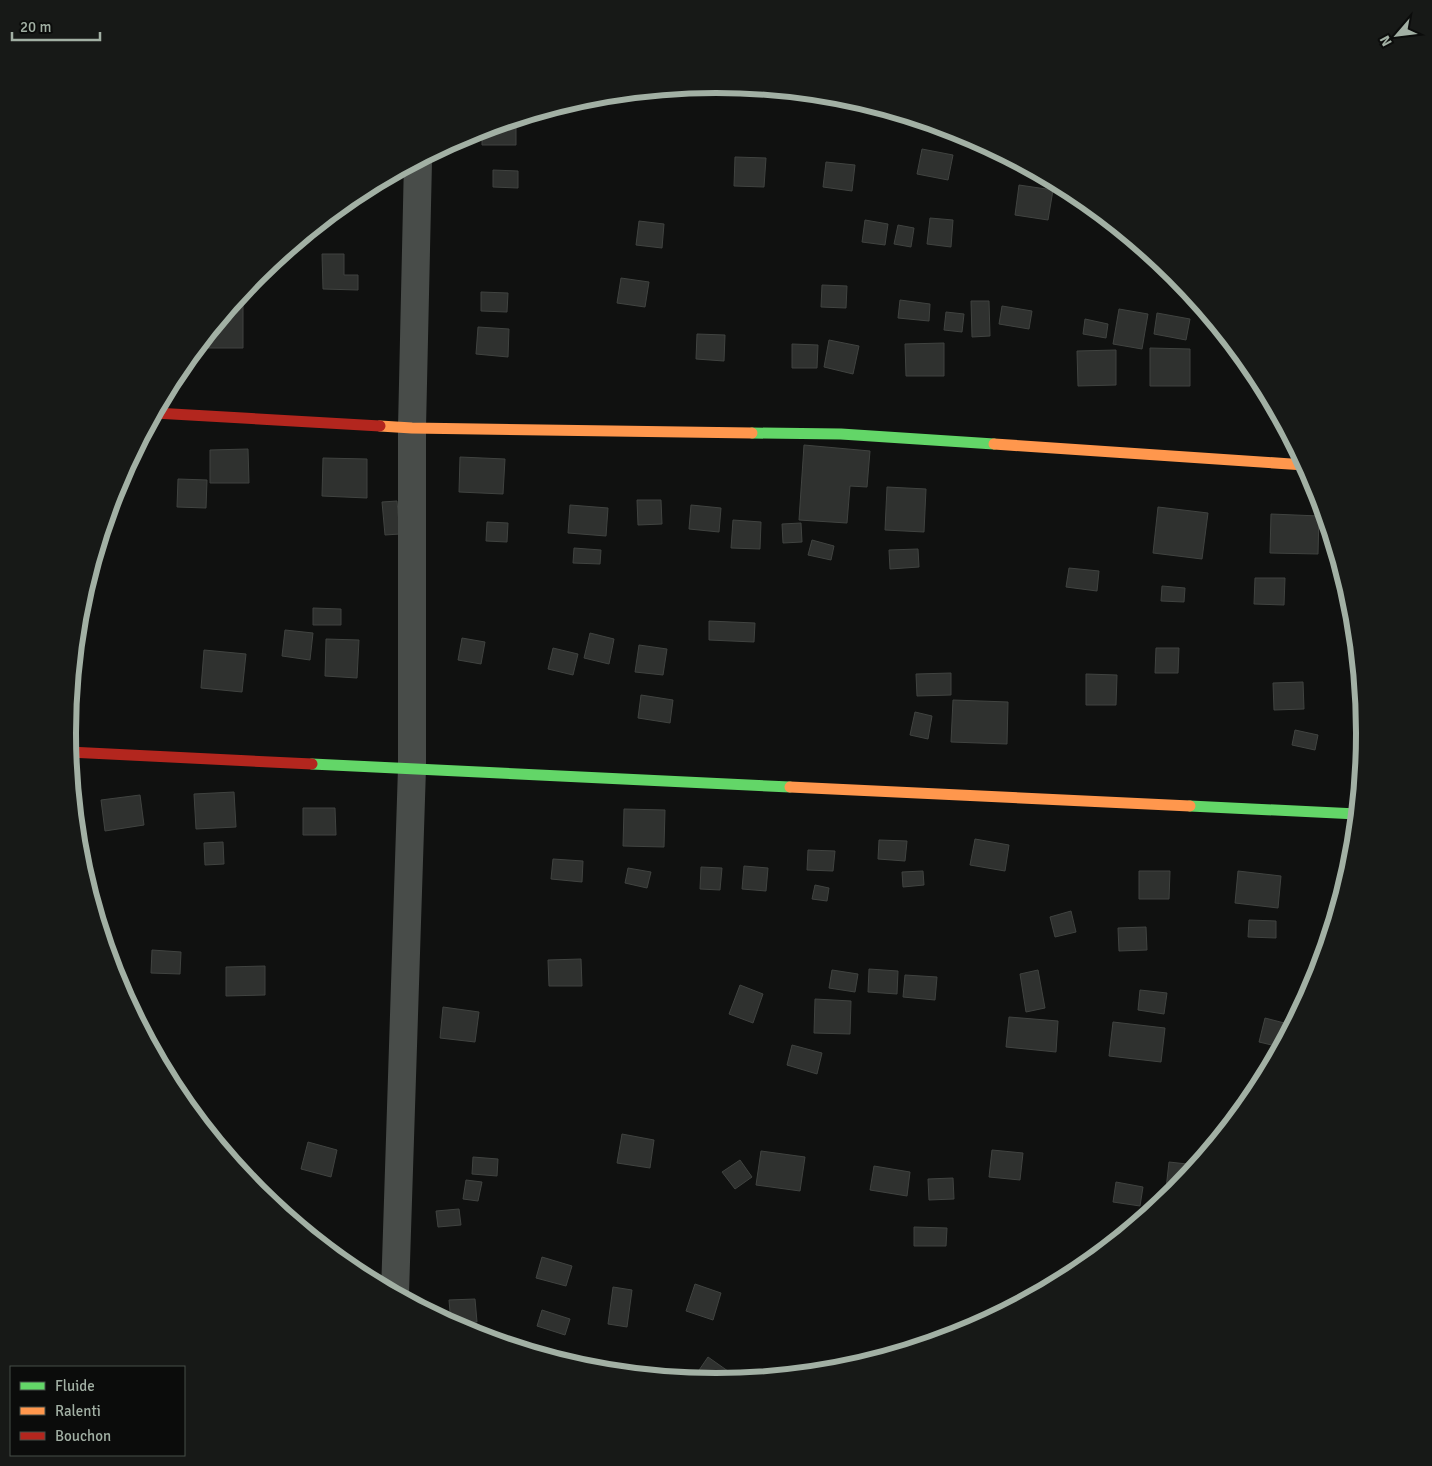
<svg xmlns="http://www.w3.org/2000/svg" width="1432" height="1466" viewBox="0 0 1432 1466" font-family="Signika,sans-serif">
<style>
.building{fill:#2f312f;stroke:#404340}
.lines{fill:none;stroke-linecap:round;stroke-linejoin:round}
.street{stroke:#484c49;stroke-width:28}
.fast{stroke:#63d668;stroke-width:11}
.slow{stroke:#ff974d;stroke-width:11}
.jam{stroke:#b3261e;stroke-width:11}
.rim{fill:none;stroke:#a2b0a4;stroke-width:6}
</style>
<rect width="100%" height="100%" fill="#101110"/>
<path class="building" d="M516 119V145H482V130Z
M922 149 953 155 948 180 917 174Z
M735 157 766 158 764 187 734 186Z
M826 162 855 165 852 191 823 187Z
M493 170 518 171V188L493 187Z
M1019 185 1053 190 1048 220 1015 215Z
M342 205V216L328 217Z
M930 218 953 220 951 247 927 244Z
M865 220 888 224 885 245 862 242Z
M639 221 664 224 662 248 636 245Z
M898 225 914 228 911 247 894 244Z
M322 254H344V275H358V290L323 289Z
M621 278 649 282 645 307 617 303Z
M822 285 847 286 846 308 821 307Z
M481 292 508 293 507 312 481 311Z
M900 300 930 304 929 321 898 318Z
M971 301H989L990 336 972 337Z
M232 305H243V348H202L201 343Z
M1002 306 1032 311 1029 329 999 324Z
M1119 309 1148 314 1142 349 1113 344Z
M946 312 964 314 962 332 944 330Z
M1157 313 1190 319 1186 340 1154 334Z
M1085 319 1108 324 1106 338 1083 334Z
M478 327 509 329 508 357 476 354Z
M697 334 725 335 724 361 696 359Z
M829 340 859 346 853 374 824 367Z
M944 343V376H906L905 344Z
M792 344 818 345 817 368H792Z
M1150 348 1190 349V386H1150Z
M1116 350V385L1078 386 1077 351Z
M804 445 870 451 867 487 850 486 847 523 799 520Z
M248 449 249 483H210V450Z
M460 457 505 459 503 494 459 492Z
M323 458 367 459V498L322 496Z
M178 479 207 480 206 508 177 507Z
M887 487 926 489 924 532 885 530Z
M637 500H661L662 524 638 525Z
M397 501 400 534 385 535 382 502Z
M570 505 608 508 606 536 568 533Z
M691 505 721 508 719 532 689 529Z
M1158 507 1208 513 1202 559 1153 553Z
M1271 514 1319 516 1318 554 1270 553Z
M733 520 761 522 760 549 731 548Z
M487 522 508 523 507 542 486 541Z
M801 523 802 542 783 543 782 524Z
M812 540 834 546 831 560 808 555Z
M574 548 601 550 600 564 573 563Z
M918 549 919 567 890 569 889 550Z
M1069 568 1099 571 1097 591 1066 587Z
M1255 578H1285L1284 605 1254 604Z
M1162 586 1185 588 1184 602 1161 601Z
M313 608 341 609V625H313Z
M709 621 755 623 754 642 709 640Z
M285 630 313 633 310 660 282 656Z
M590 633 614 639 609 664 584 658Z
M462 638 485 642 481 664 458 660Z
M326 639 359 640 357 678 325 676Z
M639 645 667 649 663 675 635 672Z
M553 648 578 654 573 675 548 669Z
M1156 648H1179L1178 673H1155Z
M204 650 246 654 242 692 201 688Z
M951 673V695L917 696 916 674Z
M1086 674 1117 675 1116 705H1086Z
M1303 682 1304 709 1274 710 1273 683Z
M641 695 673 700 670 723 638 718Z
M953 700 1008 702 1007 744 951 742Z
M915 712 932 716 928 739 910 735Z
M1295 730 1318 735 1315 750 1292 745Z
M234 792 236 827 196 829 194 794Z
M140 795 144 825 105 831 101 800Z
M303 808H335L336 835H303Z
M624 809 665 810 664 847 623 846Z
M975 839 1009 845 1005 871 970 865Z
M879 840 907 841 905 861 878 859Z
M223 842 224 864 205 865 204 843Z
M808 850 835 851 833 871 807 870Z
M553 859 583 861 582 882 551 879Z
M744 866 768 868 766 891 742 889Z
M701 867 722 868 720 890 700 889Z
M628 868 651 872 647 888 625 883Z
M923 871 924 885 903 887 902 872Z
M1139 871H1170L1169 899H1139Z
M1238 871 1281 876 1278 908 1235 903Z
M815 885 829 888 827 901 812 899Z
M1071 911 1076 932 1055 937 1050 917Z
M1249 920 1276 921V938L1248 937Z
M1326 921H1333L1325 949Z
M1146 927 1147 950 1119 951 1118 928Z
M152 950 181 952 180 974 151 973Z
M581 959 582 986H549L548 960Z
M265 966V995L226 996V967Z
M869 969 898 971 897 994 868 992Z
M832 970 858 974 855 992 829 988Z
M1038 970 1045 1008 1026 1012 1020 974Z
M905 975 937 977 935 1000 903 997Z
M740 985 763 994 753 1023 729 1014Z
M1140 990 1167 993 1164 1014 1138 1010Z
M815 999 851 1001 850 1034 814 1033Z
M443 1007 479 1012 475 1042 440 1038Z
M1009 1017 1058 1021 1056 1052 1006 1047Z
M1265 1018 1292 1025 1280 1047 1259 1042Z
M1113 1022 1165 1028 1161 1062 1109 1056Z
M792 1045 822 1053 817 1074 787 1065Z
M622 1134 654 1140 650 1168 617 1163Z
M308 1142 337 1150 331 1177 301 1169Z
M992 1150 1023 1153 1020 1180 989 1177Z
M761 1151 805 1157 800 1191 756 1185Z
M473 1157 498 1159 497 1176 472 1174Z
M740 1160 752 1177 735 1189 722 1172Z
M1169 1162 1196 1165 1176 1190 1166 1189Z
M874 1166 910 1172 907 1196 870 1190Z
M953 1178 954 1199 929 1200 928 1179Z
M466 1180 482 1182 478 1201 463 1199Z
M1116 1182 1143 1187 1140 1206 1113 1202Z
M459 1209 461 1225 438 1227 436 1211Z
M914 1227 947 1228 946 1246H914Z
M542 1257 572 1266 566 1286 536 1278Z
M695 1284 721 1293 713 1320 686 1311Z
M613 1287 632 1290 627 1327 608 1324Z
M475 1299 477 1322 451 1323 449 1300Z
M542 1310 570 1319 565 1335 537 1326Z
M708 1357 735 1376 733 1380 716 1381 701 1380 695 1376Z"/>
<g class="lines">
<path class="street" d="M395 1293 412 768V428L418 161"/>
<path class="fast" d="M752 433 841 434 994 444
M312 764 790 787
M1190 806 1357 814"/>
<path class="slow" d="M380 426 412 428 752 433
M994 444 1305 465
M790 787 1190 806"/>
<path class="jam" d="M155 413 380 426
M69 752 312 764"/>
</g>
<path d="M0 0H1432V1466H0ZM76 733a640 640 0 1 1 1280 0a640 640 0 1 1-1280 0Z" fill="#171917" fill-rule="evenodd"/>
<path class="rim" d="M76 733a640 640 0 1 1 1280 0a640 640 0 1 1-1280 0Z"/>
<rect x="10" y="1366" width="175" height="90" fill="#0b0c0b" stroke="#474e48"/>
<rect x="20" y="1382" width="25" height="8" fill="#63d668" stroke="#474e48"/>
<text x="55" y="1391" font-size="15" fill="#a2b0a4">Fluide</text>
<rect x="20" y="1407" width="25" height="8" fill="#ff974d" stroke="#474e48"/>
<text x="55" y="1416" font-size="15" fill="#a2b0a4">Ralenti</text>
<rect x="20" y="1432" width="25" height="8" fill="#b3261e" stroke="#474e48"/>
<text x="55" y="1441" font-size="15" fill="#a2b0a4">Bouchon</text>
<g transform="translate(1397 35) rotate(242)" stroke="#0b0c0b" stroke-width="4" paint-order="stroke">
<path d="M0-4L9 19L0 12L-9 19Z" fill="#a2b0a4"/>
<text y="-8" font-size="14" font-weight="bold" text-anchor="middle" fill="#a2b0a4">N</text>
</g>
<path d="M12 32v8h88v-8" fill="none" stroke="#a2b0a4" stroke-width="2.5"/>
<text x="20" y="32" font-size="15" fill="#a2b0a4" stroke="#0b0c0b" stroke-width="4" paint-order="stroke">20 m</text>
</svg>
